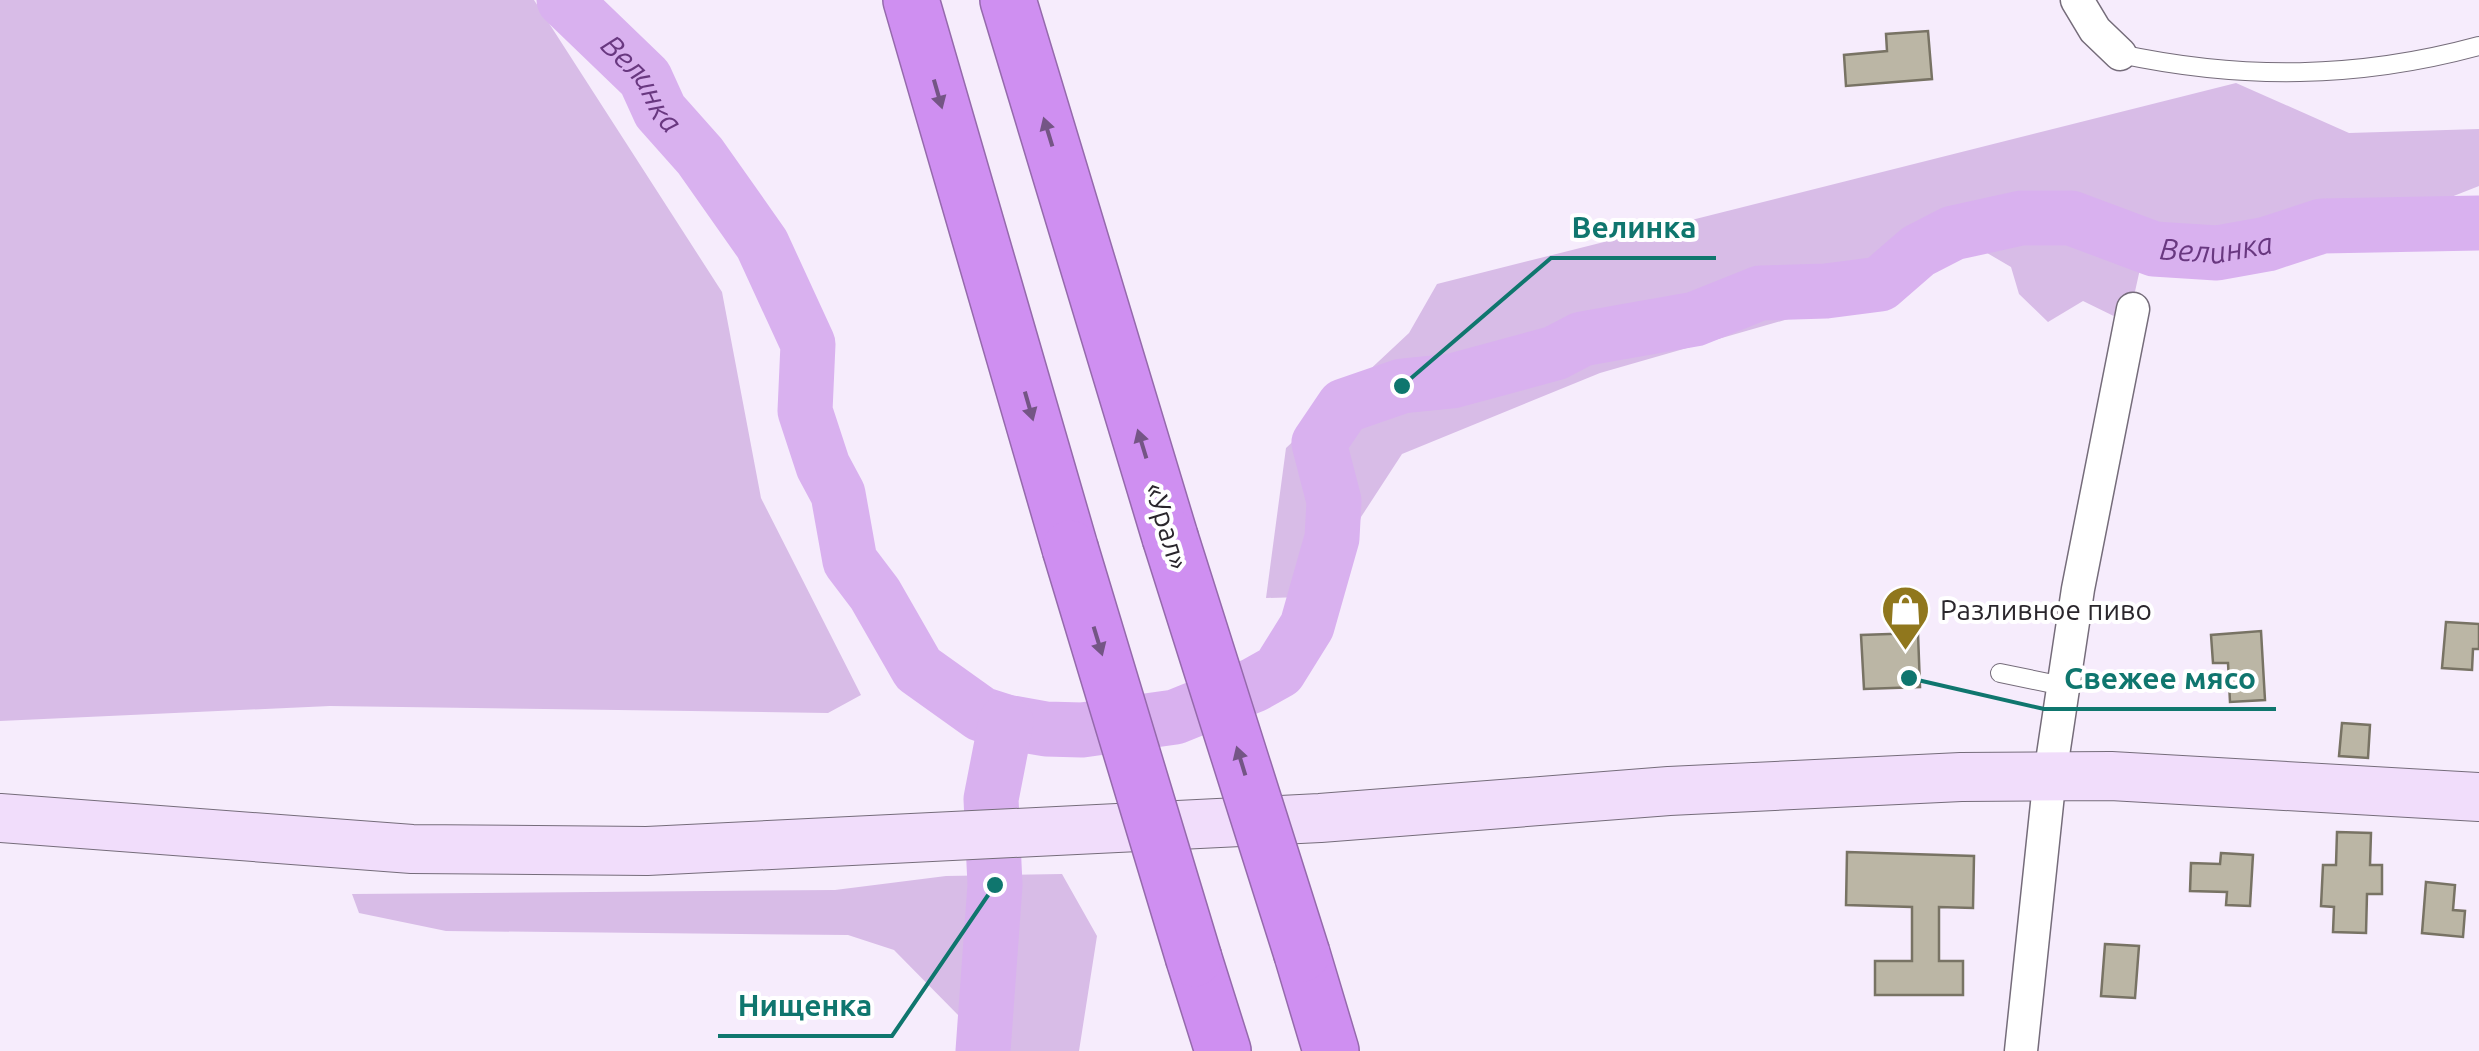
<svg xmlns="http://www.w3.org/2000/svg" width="2479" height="1051" viewBox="0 0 2479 1051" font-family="Ubuntu,sans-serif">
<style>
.green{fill:#d8bce7}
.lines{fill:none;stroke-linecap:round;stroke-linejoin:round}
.river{stroke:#d9b1ef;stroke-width:55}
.building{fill:#bbb6a5;stroke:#787364;stroke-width:2.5}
.lane-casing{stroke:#756c7a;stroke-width:20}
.street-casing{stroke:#756c7a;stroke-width:35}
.secondary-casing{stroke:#756c7a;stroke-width:50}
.highway-casing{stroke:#956aac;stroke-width:58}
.lane{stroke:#fff;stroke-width:18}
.street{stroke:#fff;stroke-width:32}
.secondary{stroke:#f1ddfb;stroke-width:48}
.highway{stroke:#cf8ff1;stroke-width:55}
.highway-bridge-casing{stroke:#956aac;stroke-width:58;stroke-linecap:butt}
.highway-bridge{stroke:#cf8ff1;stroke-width:55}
.oneway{fill:#745585}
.labels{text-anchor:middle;stroke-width:8;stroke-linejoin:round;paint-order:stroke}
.street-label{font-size:28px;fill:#2a262c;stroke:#fff}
.poi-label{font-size:28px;fill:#2a262c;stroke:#fff;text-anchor:start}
.water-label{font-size:30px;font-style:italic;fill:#693880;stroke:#fff}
.leader{fill:none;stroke:#0f766e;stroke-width:4}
.callout-dot{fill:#0f766e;stroke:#fff;stroke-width:4}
.callout-label{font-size:30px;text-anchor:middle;font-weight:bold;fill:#0f766e;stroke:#fff;stroke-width:8;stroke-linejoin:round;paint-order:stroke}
</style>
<rect width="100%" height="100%" fill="#f6ecfc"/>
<path class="green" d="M0 0H534L722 292 761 498 861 695 828 713 330 706 0 721Z
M2236 83 2349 133 2479 129V186L2337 242 2140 269 2128 323 2083 301 2048 322 2019 294 2011 267 1982 250 1823 309 1600 373 1402 454 1361 517 1335 596 1266 598 1286 448 1409 333 1437 284Z
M1062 874 1097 936 1079 1051H960V1017L894 950 848 935 446 931 359 913 352 894 835 890 946 876Z"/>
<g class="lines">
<g class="river">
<path id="s1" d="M564 0 645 78 660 111 700 156 762 244 808 344 805 411 823 466 838 494 850 561 875 594 918 669 981 714 1006 722 1046 729 1082 730 1175 717 1254 685 1279 671 1307 626 1332 538 1334 501 1319 443 1344 406 1402 386 1452 381 1555 353 1582 339 1695 319 1760 293 1826 291 1880 284 1918 251 1953 233 2021 218H2071L2154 249 2217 253 2267 244 2322 226 2479 223"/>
<path d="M983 1051 995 885 991 799 1006 722"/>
</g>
</g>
<path class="building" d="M1928 31 1932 79 1846 86 1844 55 1887 51 1886 34Z
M2446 622 2479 624V649H2473L2472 670 2442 668Z
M2261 631 2265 700 2230 702 2228 663H2213L2211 635Z
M1918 633 1920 687 1864 689 1861 635Z
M2342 723 2370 725 2368 758 2339 756Z
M2337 832 2371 833 2370 865H2382V894H2367L2366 933 2333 932 2334 907 2321 906 2323 865H2336Z
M1847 852 1974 856 1973 908 1939 907V961H1963V995H1875V961H1912V907L1846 905Z
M2221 853 2253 855 2250 906 2226 905 2227 892 2190 891 2191 863 2220 864Z
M2426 882 2455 885 2453 910 2465 911 2463 937 2422 933Z
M2105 944 2139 946 2135 998 2101 996Z"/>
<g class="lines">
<defs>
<path id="lane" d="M2120 54C2242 80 2358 79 2479 46
M2000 673 2063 686"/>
<path id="street" d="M2077 0 2095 30 2120 54
M2021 1051 2050 775 2078 589 2133 309"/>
<path id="secondary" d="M0 818 412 849 647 851 1320 818 1669 791 1961 777 2111 776 2479 797"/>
<path id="highway" d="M911 0 1070 548
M1008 0 1170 537
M1302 954 1331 1051
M1194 959 1223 1051"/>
</defs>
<use href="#lane" class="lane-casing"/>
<use href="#street" class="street-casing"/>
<use href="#secondary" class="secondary-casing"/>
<use href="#highway" class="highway-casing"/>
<use href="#lane" class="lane"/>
<use href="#street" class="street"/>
<use href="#secondary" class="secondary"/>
<use href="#highway" class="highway"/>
<defs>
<path id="highway-bridge" d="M1170 537 1302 954
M1070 548 1194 959"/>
</defs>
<use href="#highway-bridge" class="highway-bridge-casing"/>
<use href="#highway-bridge" class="highway-bridge"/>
</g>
<defs><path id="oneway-solid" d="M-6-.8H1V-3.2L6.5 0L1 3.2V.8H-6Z" transform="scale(2.5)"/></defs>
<g class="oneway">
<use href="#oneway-solid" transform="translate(938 94) rotate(74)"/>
<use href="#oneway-solid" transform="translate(1048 132) rotate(-107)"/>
<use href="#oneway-solid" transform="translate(1029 406) rotate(74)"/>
<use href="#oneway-solid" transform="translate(1142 444) rotate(-107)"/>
<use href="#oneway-solid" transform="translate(1098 641) rotate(73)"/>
<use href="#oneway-solid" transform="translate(1241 761) rotate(-107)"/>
</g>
<defs>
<symbol id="shop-pin" viewBox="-11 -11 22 30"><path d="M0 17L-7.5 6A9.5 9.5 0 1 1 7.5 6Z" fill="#90771d" stroke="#fff"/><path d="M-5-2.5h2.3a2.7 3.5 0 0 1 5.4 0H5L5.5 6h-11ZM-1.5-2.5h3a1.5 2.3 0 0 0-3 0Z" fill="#fff"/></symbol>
</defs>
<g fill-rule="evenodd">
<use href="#shop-pin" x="1878" y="582" width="55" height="75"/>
</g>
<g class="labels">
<g class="street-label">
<text transform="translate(1167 526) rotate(73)" y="10">«Урал»</text>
</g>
<g class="poi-label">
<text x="1940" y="620">Разливное пиво</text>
</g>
<g class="water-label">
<text dy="10" stroke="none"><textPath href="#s1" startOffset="115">Велинка</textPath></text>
<text dy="10" stroke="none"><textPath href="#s1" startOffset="2368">Велинка</textPath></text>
</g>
</g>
<path class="leader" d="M1402 386L1551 258H1716M1909 678L2044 709H2276M995 885L892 1036H718"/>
<g class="callout-dot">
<circle cx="1402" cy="386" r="10"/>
<circle cx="1909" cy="678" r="10"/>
<circle cx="995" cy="885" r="10"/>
</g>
<g class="callout-label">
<text x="1634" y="238">Велинка</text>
<text x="2160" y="689">Свежее мясо</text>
<text x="805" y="1016">Нищенка</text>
</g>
</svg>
